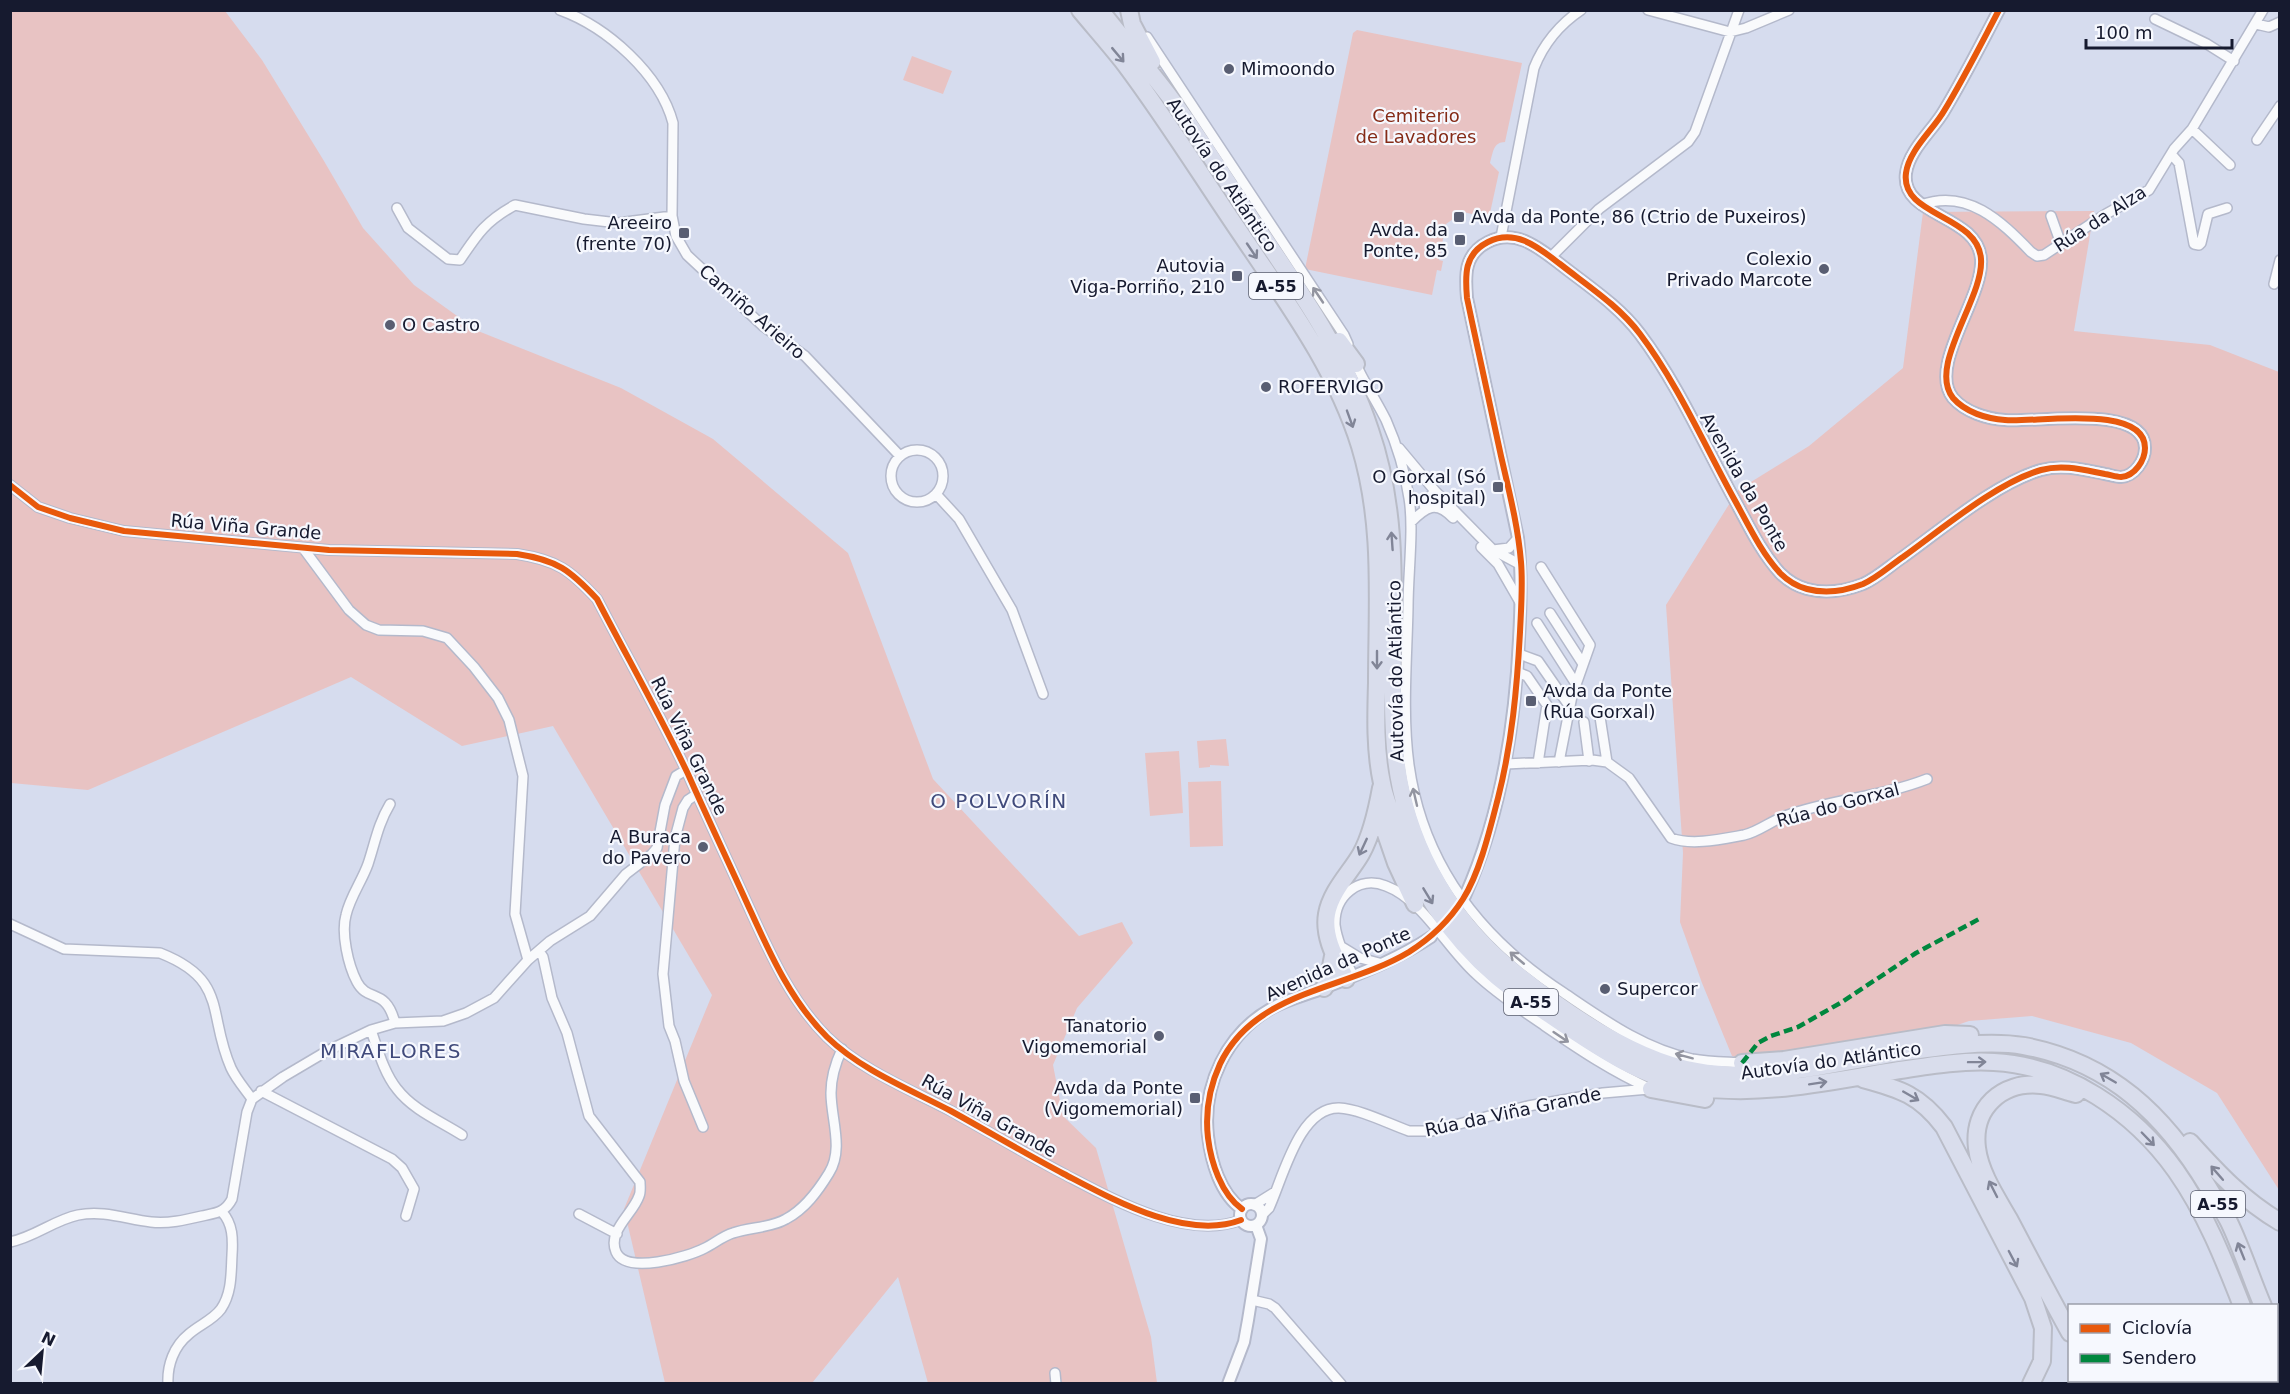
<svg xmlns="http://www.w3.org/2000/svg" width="2290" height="1394" viewBox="0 0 2290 1394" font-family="'DejaVu Sans',sans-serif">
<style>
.green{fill:#e8c3c3}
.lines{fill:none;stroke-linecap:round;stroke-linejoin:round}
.minor-casing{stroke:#b4b9cb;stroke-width:12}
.tertiary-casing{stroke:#b4b9cb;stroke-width:14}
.motorway-casing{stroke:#b9bcc7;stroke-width:20}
.minor{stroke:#f9fafc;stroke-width:9}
.tertiary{stroke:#f9fafc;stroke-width:10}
.motorway{stroke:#d9ddec;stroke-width:16}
.quiet{stroke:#00873e;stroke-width:4.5;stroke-dasharray:9 4.5;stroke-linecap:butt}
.cycleway-casing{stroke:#f6f8fe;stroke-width:10}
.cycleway{stroke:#e8590c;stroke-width:6}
.oneway{stroke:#818597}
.oneway2{stroke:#9395a0}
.poi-dot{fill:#595e72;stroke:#f6f8fe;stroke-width:2}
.labels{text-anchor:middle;stroke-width:4.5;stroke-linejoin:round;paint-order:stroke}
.shield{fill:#f6f8fe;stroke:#595d6d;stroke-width:1.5}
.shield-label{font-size:16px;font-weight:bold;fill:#161a2f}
.poi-label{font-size:18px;fill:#161a2f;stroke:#f6f8fe;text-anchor:end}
.park-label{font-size:18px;fill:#852b17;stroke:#f6f8fe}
.street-label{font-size:18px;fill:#161a2f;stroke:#f6f8fe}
.neighbourhood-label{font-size:20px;letter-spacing:1.5px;fill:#404a7b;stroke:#f6f8fe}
</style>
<rect width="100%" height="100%" fill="#d6dcee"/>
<path class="green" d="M10 11H225L262 60 324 161 363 228 414 285 478 331 621 388 713 439 848 553 933 779 1079 936 1122 922 1133 943 1077 1008 1053 1065 1063 1116 1096 1148 1151 1337 1157 1383H928L898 1277 812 1383H665L624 1209 712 995 553 726 462 746 351 677 88 790 11 783Z
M1357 30 1522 63 1505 142C1493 142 1493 153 1490 163L1499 172 1490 213 1485 217 1463 212 1446 224 1439 260 1443 261 1441 271 1437 270 1432 295 1305 269 1353 33Z
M912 56 952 71 943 94 903 80Z
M2094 211 2074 331 2210 345 2279 372V1190L2217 1093 2131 1043 2032 1016 1969 1021 1878 1052 1767 1067 1732 1056 1702 983 1680 922 1683 853 1666 605 1738 490 1809 446 1903 368 1923 212Z
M1226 739 1229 766 1210 765V767L1199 768 1197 741Z
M1179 751 1183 813 1150 816 1145 753Z
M1221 781 1223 846 1190 847 1188 782Z"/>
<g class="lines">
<defs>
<path id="minor" d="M560 10C607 27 660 74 673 123L672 216 676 236 687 255 763 326 805 356 900 456
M1648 10 1730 32 1746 28 1789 10
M2155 19 2207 44 2234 61
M2256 24 2269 27 2280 22
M1147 37 1344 335 1348 344
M2192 129 2230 165
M2257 140 2280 106
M2171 154 2179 163 2194 244 2199 245 2201 243 2208 214 2227 208
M1921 205C1967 188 2001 221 2031 252L2037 256 2044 255 2106 214 2149 190 2174 149 2192 129 2263 10
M397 208 408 228 448 259 460 260C478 233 486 221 515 205L584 219 618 223 672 216
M2051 216 2061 244
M1501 237 1534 68C1543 45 1560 24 1581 10
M1551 257 1599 209 1688 142 1695 132 1739 10
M2274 284 2280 260
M1354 360C1363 381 1376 400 1386 420 1397 445 1405 471 1409 498 1414 528 1408 574 1408 607 1407 659 1402 713 1409 765 1423 865 1481 939 1564 993 1604 1020 1644 1049 1692 1059 1709 1062 1726 1062 1742 1063
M1399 448 1435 491 1493 550 1509 548 1518 538
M891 476a26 26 0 1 1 52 0a26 26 0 1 1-52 0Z
M10 485 38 507 70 518 124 531 329 550 517 554C557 560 570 570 597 599 627 657 660 715 688 774 707 817 727 859 746 901 768 949 789 999 827 1037 861 1070 909 1089 951 1111 989 1132 1026 1154 1064 1174 1112 1199 1186 1241 1241 1220
M936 494 959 519 1012 610 1043 694
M1425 509 1424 504 1435 491
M1411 522C1426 507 1436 500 1453 518
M1481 547 1498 564 1521 604
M303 548 349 610 366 625 379 630 423 631 447 638 474 667 498 698 509 720 523 776 515 914 528 960
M1495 551 1521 565
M1541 567 1590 645 1572 696 1559 762
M1550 613 1583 664
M1537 623 1576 684
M1519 654 1538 661 1570 707
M1517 672 1527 676 1547 705 1538 763
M1600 717 1607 762
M1584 722 1589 761
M1506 764 1592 760 1607 762 1629 778 1671 838C1692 846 1722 839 1744 835 1758 832 1771 821 1785 816 1832 799 1881 797 1927 779
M697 794 688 800 683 808 675 838 663 974 669 1026 675 1041 684 1081 703 1127
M390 804C378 824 375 843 368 864 362 881 350 897 346 915 341 933 348 965 357 982 368 1003 386 987 395 1023
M10 924 64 949 160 953C229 980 207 1014 231 1068 236 1079 245 1089 252 1099
M1342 947 1360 958 1383 964
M539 951 543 957 552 998 567 1033 589 1116 640 1182C640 1186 641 1192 639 1196 633 1214 607 1231 616 1252 626 1275 688 1257 705 1248 715 1243 723 1236 733 1233 750 1227 771 1228 786 1219 805 1209 818 1191 829 1173 844 1149 831 1119 831 1093 831 1077 835 1064 842 1049
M1353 976C1346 961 1337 941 1335 925 1334 896 1359 875 1386 886 1423 900 1446 947 1476 974 1497 994 1522 1010 1545 1026 1580 1050 1613 1072 1651 1089
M371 1030C378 1050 384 1073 397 1089 413 1110 440 1121 462 1135
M261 1091 392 1159 402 1168 414 1189 406 1216
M1254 1205 1275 1192
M579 1214 617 1234
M1262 1215 1269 1208C1283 1178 1299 1107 1339 1108 1360 1109 1389 1124 1409 1131H1432L1528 1106 1603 1093 1649 1089
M10 1242C35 1237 54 1220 78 1215 104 1210 126 1219 151 1222 168 1224 185 1220 202 1216 215 1213 225 1213 232 1199L247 1112 252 1099 283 1077 327 1051 371 1030 395 1023 443 1021 466 1013 494 998 528 960 550 941 590 916 626 874 652 854 657 848 665 805 676 776 686 770
M1252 1300 1269 1304 1275 1308 1341 1384
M1055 1373 1056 1384
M168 1384C167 1365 174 1346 189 1334 199 1325 213 1320 221 1309 232 1293 231 1273 232 1255 233 1239 233 1224 222 1212"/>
<path id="tertiary" d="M1465 896C1501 815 1515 727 1519 639 1521 605 1522 572 1518 538L1467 298C1465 275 1464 254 1488 242 1516 228 1539 248 1560 264 1588 286 1619 306 1640 334 1677 383 1703 442 1733 497 1747 522 1760 551 1780 573 1788 581 1796 586 1807 589 1826 594 1845 591 1863 584 1877 578 1891 565 1903 557 1942 529 1996 483 2041 470 2063 464 2084 470 2105 474 2111 475 2116 477 2121 477 2135 476 2145 460 2145 448 2145 403 2034 423 2005 420 1987 419 1965 412 1953 398 1927 366 1984 298 1981 259 1978 214 1900 217 1906 173 1909 150 1933 130 1944 111 1964 78 1981 44 1999 10
M1240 1215a11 11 0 1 1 22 0a11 11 0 1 1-22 0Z
M1242 1209C1220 1194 1211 1161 1208 1136 1202 1085 1227 1033 1272 1008 1288 999 1307 995 1324 988 1361 973 1398 959 1431 937
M1228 1384 1244 1342 1248 1320 1261 1239 1256 1225"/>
<path id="motorway" d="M1080 10C1095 28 1111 46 1125 64 1167 120 1204 180 1243 237 1288 304 1336 369 1360 446 1384 525 1377 602 1377 683 1376 716 1375 751 1382 783 1384 796 1390 809 1394 821 1414 882 1448 935 1497 977 1515 992 1535 1005 1554 1018 1598 1048 1642 1078 1696 1087 1762 1097 1829 1081 1894 1071 1927 1066 1961 1060 1994 1062 2067 1066 2134 1112 2176 1171 2205 1212 2224 1260 2242 1306
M1100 10C1123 39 1147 67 1169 96 1201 139 1229 185 1258 229 1301 292 1346 357 1370 430 1407 537 1386 639 1395 748 1402 835 1445 916 1513 971 1563 1011 1633 1060 1696 1071 1758 1083 1824 1065 1885 1055 1926 1049 1983 1039 2024 1046 2110 1062 2165 1115 2208 1187 2215 1199 2223 1210 2229 1222 2242 1249 2251 1278 2263 1306
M1129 10 1132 24 1152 62
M1339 341 1356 364
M1377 808 1396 863 1415 904
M1346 979C1336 959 1323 937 1327 914 1331 891 1350 873 1361 854 1372 834 1377 810 1381 788
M1324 988 1329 977 1333 956
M1742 1063 1784 1060 1945 1034 1970 1035
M1863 1079C1900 1089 1920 1095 1944 1127L2033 1298 2043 1328 2042 1361 2031 1384
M1651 1089 1705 1099
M2190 1142C2218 1173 2243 1200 2280 1222
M2070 1333C2049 1295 2029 1257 2009 1219 1997 1198 1980 1173 1977 1148 1972 1108 2002 1081 2041 1085 2053 1086 2064 1091 2076 1094
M2276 1340 2280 1347
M2108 1380 2112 1384
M2259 1380 2260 1384
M2272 1380 2273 1384
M2243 1384V1380"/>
</defs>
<use href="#minor" class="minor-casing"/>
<use href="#tertiary" class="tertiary-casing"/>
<use href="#motorway" class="motorway-casing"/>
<use href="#minor" class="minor"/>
<use href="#tertiary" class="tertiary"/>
<use href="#motorway" class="motorway"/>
<path class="quiet" d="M1742 1063 1758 1043 1771 1036 1798 1027 1842 1002 1916 953 1979 919"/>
<defs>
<path id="cycleway" d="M10 485 38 507 70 518 124 531 329 550 517 554C557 560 570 570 597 599 627 657 660 715 688 774 707 817 727 859 746 901 768 949 789 999 827 1037 861 1070 909 1089 951 1111 989 1132 1026 1154 1064 1174 1112 1199 1186 1241 1241 1220
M1242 1209C1221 1194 1211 1162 1208 1138 1205 1112 1209 1088 1220 1064 1255 990 1346 990 1409 952 1431 938 1449 921 1463 899 1480 872 1490 829 1498 798 1512 743 1517 688 1520 632 1521 609 1523 585 1521 562 1518 526 1509 491 1501 456 1490 404 1478 351 1467 298 1465 275 1464 254 1488 242 1516 228 1539 248 1560 264 1588 286 1619 306 1640 334 1677 383 1703 442 1733 497 1747 522 1760 551 1780 573 1788 581 1796 586 1807 589 1826 594 1845 591 1863 584 1877 578 1891 565 1903 557 1942 529 1996 483 2041 470 2063 464 2084 470 2105 474 2111 475 2116 477 2121 477 2135 476 2145 460 2145 448 2145 403 2034 423 2005 420 1987 419 1965 412 1953 398 1927 366 1984 298 1981 259 1978 214 1900 217 1906 173 1909 150 1933 130 1944 111 1964 78 1981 44 1999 10"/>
</defs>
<use href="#cycleway" class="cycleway-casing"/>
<use href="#cycleway" class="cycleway"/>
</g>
<defs><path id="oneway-shaft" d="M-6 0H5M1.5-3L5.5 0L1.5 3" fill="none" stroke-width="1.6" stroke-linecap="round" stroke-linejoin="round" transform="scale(1.5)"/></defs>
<g class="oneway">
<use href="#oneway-shaft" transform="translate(1118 55) rotate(50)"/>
<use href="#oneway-shaft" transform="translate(1252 251) rotate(56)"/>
<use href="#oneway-shaft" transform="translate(1350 419) rotate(70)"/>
<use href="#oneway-shaft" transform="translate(1392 541) rotate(-94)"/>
<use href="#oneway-shaft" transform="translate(1377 660) rotate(90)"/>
<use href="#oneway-shaft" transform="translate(1363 847) rotate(115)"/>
<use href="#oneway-shaft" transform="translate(1428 896) rotate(59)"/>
<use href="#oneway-shaft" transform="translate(1977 1062) rotate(-1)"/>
<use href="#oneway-shaft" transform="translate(2108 1078) rotate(-150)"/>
<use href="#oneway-shaft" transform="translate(1818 1083) rotate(-9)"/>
<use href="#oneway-shaft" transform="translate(1911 1096) rotate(30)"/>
<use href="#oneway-shaft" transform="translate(2148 1139) rotate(46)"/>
<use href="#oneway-shaft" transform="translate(2217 1173) rotate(-131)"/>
<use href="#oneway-shaft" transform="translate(1993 1189) rotate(-117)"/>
<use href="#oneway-shaft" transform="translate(2241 1251) rotate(-112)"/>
<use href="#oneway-shaft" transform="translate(2013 1259) rotate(62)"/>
</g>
<g class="oneway2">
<use href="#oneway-shaft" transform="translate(1318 295) rotate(-124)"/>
<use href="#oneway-shaft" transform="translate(1415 797) rotate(-103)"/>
<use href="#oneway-shaft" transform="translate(1517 958) rotate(-140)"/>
<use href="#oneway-shaft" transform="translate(1561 1037) rotate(34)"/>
<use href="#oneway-shaft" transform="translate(1684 1056) rotate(-165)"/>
</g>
<g class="poi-dot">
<circle cx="1229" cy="69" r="6"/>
<rect x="1453" y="211" width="12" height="12" rx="3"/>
<rect x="678" y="227" width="12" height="12" rx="3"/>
<rect x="1454" y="234" width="12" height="12" rx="3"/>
<circle cx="1824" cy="269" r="6"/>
<rect x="1231" y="270" width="12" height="12" rx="3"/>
<circle cx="390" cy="325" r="6"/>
<circle cx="1266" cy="387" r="6"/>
<rect x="1492" y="481" width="12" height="12" rx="3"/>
<rect x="1525" y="695" width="12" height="12" rx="3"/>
<circle cx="703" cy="847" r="6"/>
<circle cx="1605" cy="989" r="6"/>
<circle cx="1159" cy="1036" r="6"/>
<rect x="1189" y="1092" width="12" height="12" rx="3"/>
</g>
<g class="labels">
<g class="shield">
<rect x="1249" y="273" width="54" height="26" rx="4.5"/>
<rect x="1504" y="989" width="54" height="26" rx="4.5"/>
<rect x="2191" y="1191" width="54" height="26" rx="4.5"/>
</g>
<g class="shield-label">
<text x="1276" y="292">A-55</text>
<text x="1531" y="1008">A-55</text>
<text x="2218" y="1210">A-55</text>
</g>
<g class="poi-label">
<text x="1241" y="75" text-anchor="start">Mimoondo</text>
<text x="1471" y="223" text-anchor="start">Avda da Ponte, 86 (Ctrio de Puxeiros)</text>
<text x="672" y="229">Areeiro<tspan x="672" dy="21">(frente 70)</tspan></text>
<text x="1448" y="236">Avda. da<tspan x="1448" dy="21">Ponte, 85</tspan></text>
<text x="1812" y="265">Colexio<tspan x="1812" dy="21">Privado Marcote</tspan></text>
<text x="1225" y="272">Autovia<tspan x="1225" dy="21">Viga-Porriño, 210</tspan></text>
<text x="402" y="331" text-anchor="start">O Castro</text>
<text x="1278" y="393" text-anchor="start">ROFERVIGO</text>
<text x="1486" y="483">O Gorxal (Só<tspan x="1486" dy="21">hospital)</tspan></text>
<text x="1543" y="697" text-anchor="start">Avda da Ponte<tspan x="1543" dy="21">(Rúa Gorxal)</tspan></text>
<text x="691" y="843">A Buraca<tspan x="691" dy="21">do Pavero</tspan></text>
<text x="1617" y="995" text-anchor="start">Supercor</text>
<text x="1147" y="1032">Tanatorio<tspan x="1147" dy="21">Vigomemorial</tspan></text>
<text x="1183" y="1094">Avda da Ponte<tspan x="1183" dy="21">(Vigomemorial)</tspan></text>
</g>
<g class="park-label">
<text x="1416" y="122">Cemiterio<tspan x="1416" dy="21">de Lavadores</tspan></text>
</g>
<g class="street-label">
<text transform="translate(1222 175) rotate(56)" y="6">Autovía do Atlántico</text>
<text transform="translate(2100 219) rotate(-33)" y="6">Rúa da Alza</text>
<text transform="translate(752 312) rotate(41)" y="6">Camiño Arieiro</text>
<text transform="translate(1744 482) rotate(60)" y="6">Avenida da Ponte</text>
<text transform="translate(246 527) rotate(5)" y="6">Rúa Viña Grande</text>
<text transform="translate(1396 671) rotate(-91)" y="6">Autovía do Atlántico</text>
<text transform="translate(689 746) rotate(64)" y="6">Rúa Viña Grande</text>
<text transform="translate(1838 805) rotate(-15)" y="6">Rúa do Gorxal</text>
<text transform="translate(1338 964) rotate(-24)" y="6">Avenida da Ponte</text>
<text transform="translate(1831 1061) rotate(-8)" y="6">Autovía do Atlántico</text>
<text transform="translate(1513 1112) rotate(-12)" y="6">Rúa da Viña Grande</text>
<text transform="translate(989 1116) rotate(29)" y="6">Rúa Viña Grande</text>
</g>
<g class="neighbourhood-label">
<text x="999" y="808">O POLVORÍN</text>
<text x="391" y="1058">MIRAFLORES</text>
</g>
</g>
<rect width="2290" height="1394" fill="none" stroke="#161a2f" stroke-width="24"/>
<rect x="2068" y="1304" width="210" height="78" fill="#f6f8fe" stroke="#9c9fab" stroke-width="1.5"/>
<rect x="2080" y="1324" width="30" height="9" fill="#e8590c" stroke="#9c9fab" stroke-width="1.5"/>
<text x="2122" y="1334" font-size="18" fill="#161a2f">Ciclovía</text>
<rect x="2080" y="1354" width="30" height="9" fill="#00873e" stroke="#9c9fab" stroke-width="1.5"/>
<text x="2122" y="1364" font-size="18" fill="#161a2f">Sendero</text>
<g transform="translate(42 1352) rotate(26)" stroke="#f6f8fe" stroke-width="4.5" paint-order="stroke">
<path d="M0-4.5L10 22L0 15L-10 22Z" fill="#161a2f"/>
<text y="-9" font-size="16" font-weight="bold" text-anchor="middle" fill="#161a2f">N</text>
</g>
<path d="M2086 39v9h146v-9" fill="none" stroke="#161a2f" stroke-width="3"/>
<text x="2095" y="39" font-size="18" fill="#161a2f" stroke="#f6f8fe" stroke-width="4.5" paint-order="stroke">100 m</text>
</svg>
